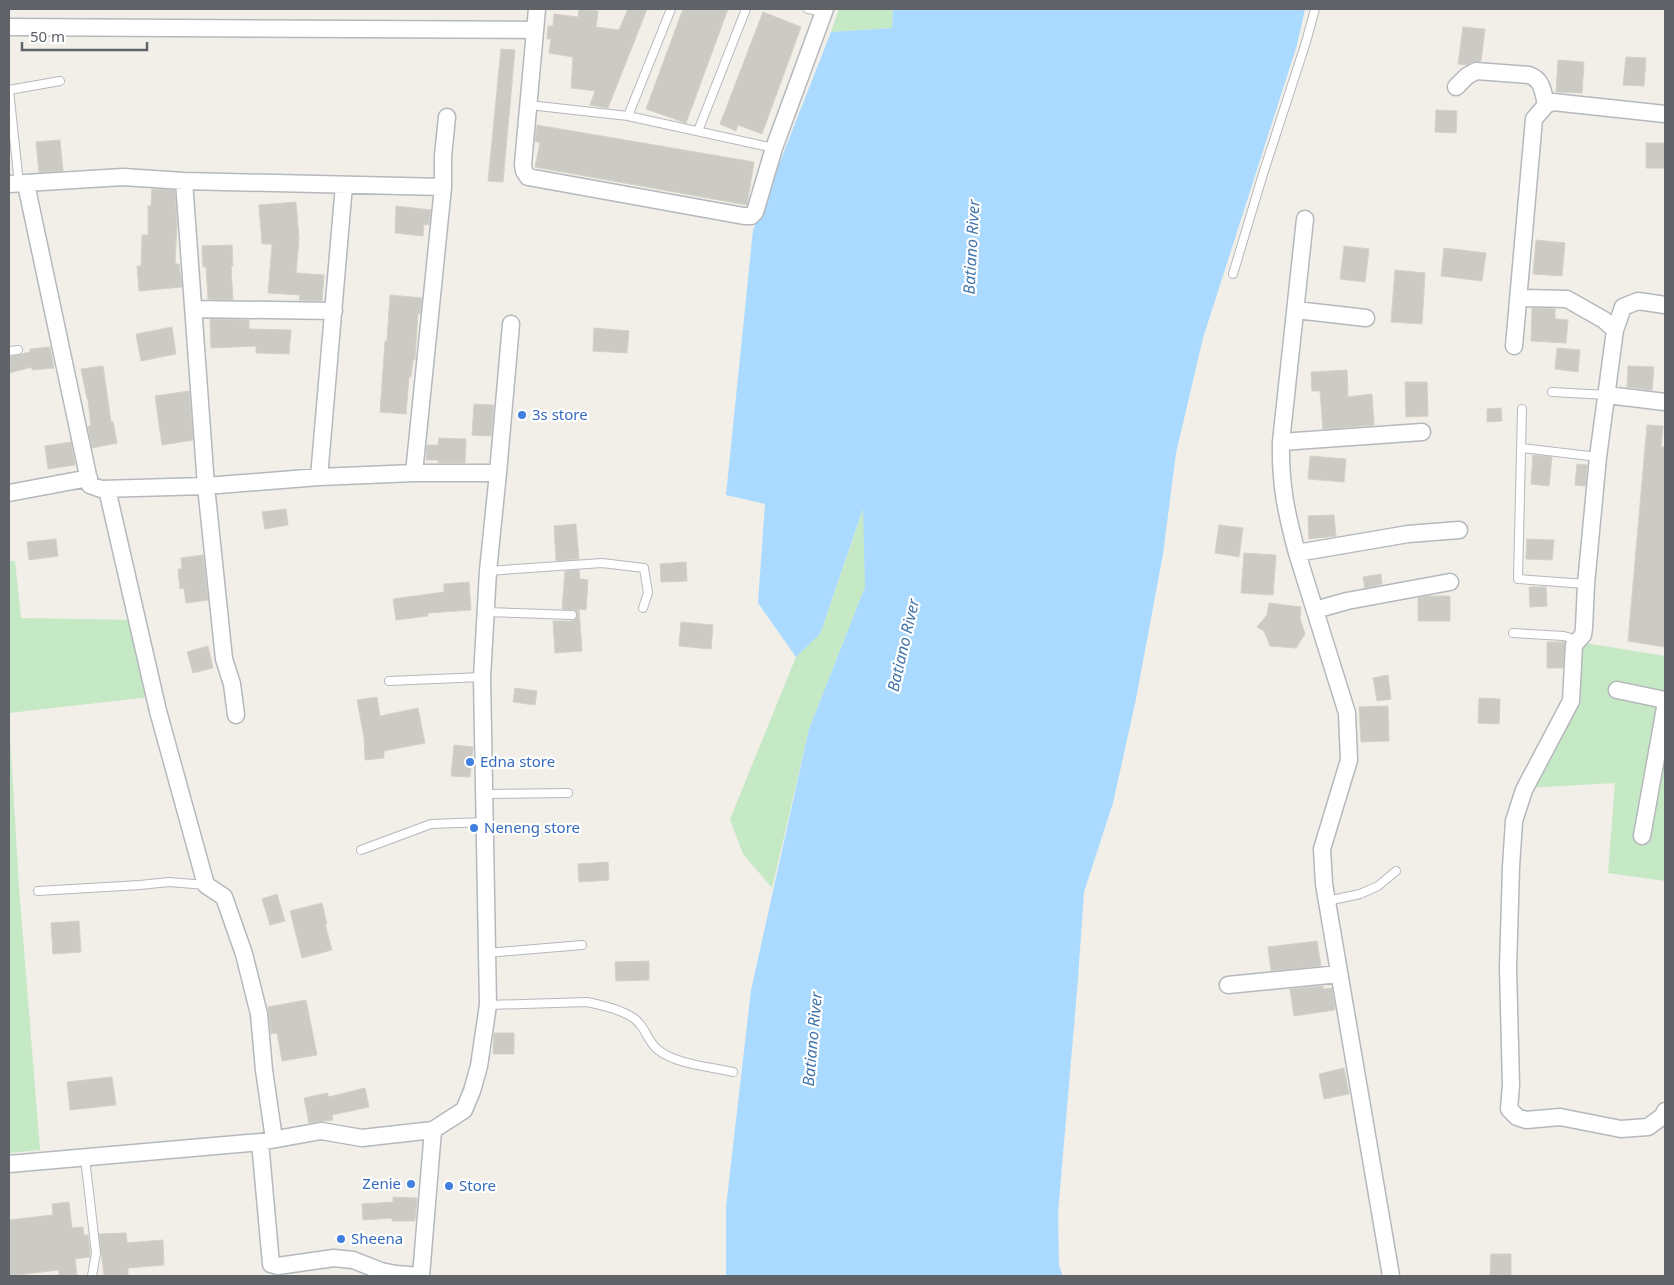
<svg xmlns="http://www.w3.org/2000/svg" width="1674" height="1285" viewBox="0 0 1674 1285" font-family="'Noto Sans',sans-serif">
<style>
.green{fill:#c5e8c5}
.water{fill:#aadaff}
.building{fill:#cccac5;stroke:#d6d1c6}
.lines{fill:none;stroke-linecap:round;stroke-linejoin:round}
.lane-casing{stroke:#b5b8bc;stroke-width:10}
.street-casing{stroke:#b5b8bc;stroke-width:19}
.lane{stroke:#fff;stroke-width:8}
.street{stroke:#fff;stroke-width:16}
.shop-dot{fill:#3f7fe0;stroke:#fff;stroke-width:2}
.labels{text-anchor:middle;stroke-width:4.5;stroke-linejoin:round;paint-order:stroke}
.shop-label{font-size:15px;fill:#366cbe;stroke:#fff;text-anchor:start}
.water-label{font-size:16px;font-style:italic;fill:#4174aa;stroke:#fff}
</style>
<rect width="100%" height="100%" fill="#f1efe8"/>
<path class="green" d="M839 9H893L892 28 831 32Z
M864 507 865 587 809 729 772 888 743 854 730 819 796 657 820 634Z
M9 561H15L21 618 135 620 150 697 9 713Z
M1579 642 1665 656V881L1608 873 1615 783 1527 788 1574 704Z
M9 718 19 887 40 1150 9 1153Z"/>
<path class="water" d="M893 9H1305L1297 45 1203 338 1176 453 1163 554 1136 699 1113 803 1084 892 1078 979 1058 1213 1059 1266 1063 1276H726V1207L751 990 809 729 865 587 863 509 820 634 796 657 758 603 765 504 726 495 753 230 831 32 892 28Z"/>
<path class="building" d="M579 9 598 11 596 27 619 30 628 9H647L608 108 590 105 595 91 571 88 573 57 549 53 551 39H547L548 26H553L554 14 578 17Z
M683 9H728L686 123 646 109Z
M763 12 801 27 762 134 738 125 736 131 720 124Z
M1463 27 1485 29 1481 61 1472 62 1467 65 1458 64Z
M501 49 515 50 503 182 488 181Z
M1626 57 1646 58 1644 86 1623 85Z
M1558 60 1584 62 1582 93 1556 92Z
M1436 110 1457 111 1456 133 1435 132Z
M537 125 754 162 747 205 535 167 540 142H535Z
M60 140 63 171 39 172 36 142Z
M1646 143H1665V168H1646Z
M152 189 175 190 177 223 175 264H179L182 287 139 291 137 266H141L142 235H148V206H151Z
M296 202 299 239 296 273 324 275 322 301 299 300 300 295 268 293 272 244H262L259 205Z
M396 206 431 210 429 225 424 224 423 236 395 233Z
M1536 240 1565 243 1562 276 1533 274Z
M232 245 233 266H231L233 300 208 299 206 267H203L202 246Z
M1344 246 1369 249 1365 282 1340 279Z
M1444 248 1486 253 1482 281 1441 276Z
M1395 270 1425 273 1422 324 1391 322Z
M390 295 422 298 420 314 418 313 415 360H413L411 377H409L406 414 380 412 385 341H387Z
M1532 308 1555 309V319L1568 320 1566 343 1531 341Z
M210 319 249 320V329L291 330 289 354 256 353V346L211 348Z
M172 327 176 354 141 361 136 334Z
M594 328 629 331 627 353 593 351Z
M50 347 54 368 32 370V367L9 373V357L30 352V349Z
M1557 348 1580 350 1578 372 1555 369Z
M103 366 111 422H113L117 443 92 448 88 426H91L88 399H87L81 369Z
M1628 366 1654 367 1652 390 1627 387Z
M1347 370 1348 397 1372 394 1374 425 1323 429 1320 391H1312L1311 372Z
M1405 382H1427L1428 416 1406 417Z
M189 391 193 440 162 445 155 396Z
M474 404 494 405 491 436 472 435Z
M1501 408 1502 421 1487 422V409Z
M1647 425 1663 426 1661 447H1665V647L1628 641Z
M439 438 466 439 465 463H438V460H426L427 445H438Z
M71 442 75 465 48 469 45 446Z
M1533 455 1552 457 1549 486 1531 484Z
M1310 456 1346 459 1344 482 1308 479Z
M1577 464 1587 465 1585 486 1575 485Z
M286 509 288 525 265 529 262 512Z
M1334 515 1336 536 1309 539 1308 516Z
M576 524 579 559 556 561 554 526Z
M1219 525 1243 528 1239 557 1215 553Z
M56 539 58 556 29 560 27 542Z
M1527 539 1554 540 1552 560 1526 559Z
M1244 553 1276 555 1273 595 1241 593Z
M203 555 208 600 186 603 184 588 180 589 178 569H182L181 558Z
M686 562 687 581 661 582 660 564Z
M579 570 580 579 588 580 586 610 579 609 582 651 555 653 553 621H572L576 618 578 616 575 610 562 609 565 571Z
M1381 574 1382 584 1365 588 1363 577Z
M469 582 471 610 428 613V616L396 620 393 599 444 592V584Z
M1529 587H1546L1547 606 1530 607Z
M1428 596H1450V621H1418V598Z
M1269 603 1301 607 1300 618 1305 634 1296 648 1270 646 1264 631 1257 627 1267 615Z
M681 622 713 625 711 649 679 646Z
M1547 642H1565L1563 668H1547Z
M208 646 213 668 193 673 187 652Z
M1388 675 1391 699 1377 701 1373 678Z
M515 688 537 691 535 705 513 702Z
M377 697 380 716 418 708 425 743 384 751V758L365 760 364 737 357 700Z
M1479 698 1500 699 1499 724 1478 723Z
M1388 706 1389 741 1361 742 1359 707Z
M454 745 473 747 470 777 451 776Z
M608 862 609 880 579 882 578 864Z
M277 894 285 921 270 925 262 899Z
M322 903 327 924H325L332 950 302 958 290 911Z
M79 921 81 952 53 954 51 923Z
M1317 941 1321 966 1271 971 1268 947Z
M649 961V980L616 981 615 962Z
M1323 986V989L1332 988 1335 1010 1294 1016 1290 989Z
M306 1000 317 1055 282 1061 277 1033 271 1034 268 1007Z
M494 1033H514V1054H493Z
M1344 1068 1349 1094 1324 1099 1319 1074Z
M112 1077 116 1105 70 1110 67 1082Z
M365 1088 369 1107 332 1115 333 1120 309 1123 304 1098 328 1093V1097Z
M393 1197 417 1198 415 1221H392V1218L363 1220 362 1204 393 1202Z
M69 1202 72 1228 83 1227 84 1235H88L90 1253V1257L75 1259 77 1276H59V1270L9 1276V1220L53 1215 52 1204Z
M126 1233 127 1243 163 1240 164 1265 128 1268V1276H104L99 1234Z
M1491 1254H1511V1276H1490Z"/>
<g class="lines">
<defs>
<path id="lane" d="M808 9 824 12
M529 105 628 116 774 148
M628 116 671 9
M698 131 746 9
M19 184 9 90 60 81
M1233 274 1263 174 1306 42 1315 9
M9 351 18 350
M1552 392 1607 395
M1522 409 1518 579 1586 584
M1522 448 1598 457
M488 571 602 563 644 568 648 593 643 608
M486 612 572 615
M1513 633 1564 636 1577 640
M389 681 482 677
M485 794 568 793
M361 850 431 824 485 822
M38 891 140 885 169 882 206 885
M1327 901 1360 894 1378 886 1396 871
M487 953 582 945
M488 1005 587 1002C602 1005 629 1011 639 1023 646 1031 649 1042 657 1049 674 1064 711 1067 733 1072
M85 1158 96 1253 92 1276"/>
<path id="street" d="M537 9 523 164 524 171 528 177 744 216H751L755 212 774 148 825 9
M9 27 534 30
M1456 87 1467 76 1476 71 1529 75C1543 80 1543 92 1546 105
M184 181 206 486 224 659 232 684 236 715
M9 184 123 177 184 181 443 187
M26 184 90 485 101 489 206 486 319 477 414 473H498
M1519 298 1567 299 1604 320 1615 330 1598 457 1586 584 1584 628 1583 635 1574 645 1571 701 1524 790 1514 821 1511 867 1508 968 1511 1085 1509 1109 1517 1117 1526 1120 1560 1117 1621 1129 1648 1127 1663 1116 1665 1111
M194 309 334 311
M1296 310 1366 318
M1615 330 1623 307 1638 301 1665 305
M1514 346 1534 119 1546 105 1553 102 1665 114
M1607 395 1665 402
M1281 442 1422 432
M414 473 443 187V156L447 117
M319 477 344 185
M107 489 158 711 206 885 224 897 244 954 259 1014 264 1070 274 1139
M9 493 89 478
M1297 553C1286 512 1280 484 1281 442L1305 219
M1315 610 1347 601 1450 582
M1617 690 1665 700
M1642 836 1665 708
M1228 985 1339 974
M260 1142 271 1264 278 1266 334 1258 353 1260 381 1271 396 1274 421 1276
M9 1164 260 1142 321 1131 362 1138 433 1130
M421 1276 433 1130 464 1110 472 1091 479 1066 488 1005 482 677 488 571 498 473 511 324
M1391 1276 1324 884 1322 849 1349 760 1347 713 1297 553 1408 534 1459 530"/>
</defs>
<use href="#lane" class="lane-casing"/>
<use href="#street" class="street-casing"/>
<use href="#lane" class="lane"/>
<use href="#street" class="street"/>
</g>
<g class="shop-dot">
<circle cx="522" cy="415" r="5"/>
<circle cx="470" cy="762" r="5"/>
<circle cx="474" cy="828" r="5"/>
<circle cx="411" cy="1184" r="5"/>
<circle cx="449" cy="1186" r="5"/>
<circle cx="341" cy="1239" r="5"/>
</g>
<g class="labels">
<g class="shop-label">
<text x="532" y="420">3s store</text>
<text x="480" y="767">Edna store</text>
<text x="484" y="833">Neneng store</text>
<text x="401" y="1189" text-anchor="end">Zenie</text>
<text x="459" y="1191">Store</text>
<text x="351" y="1244">Sheena</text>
</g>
<g class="water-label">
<text transform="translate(971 247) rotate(-87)" y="6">Batiano River</text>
<text transform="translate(903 645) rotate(-77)" y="6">Batiano River</text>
<text transform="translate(812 1039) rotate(-85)" y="6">Batiano River</text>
</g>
</g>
<rect width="1674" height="1285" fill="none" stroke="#5f6368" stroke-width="20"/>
<path d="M22 42v8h125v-8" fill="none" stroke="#5f6368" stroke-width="2.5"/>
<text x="30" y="42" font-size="15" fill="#5f6368" stroke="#ffffff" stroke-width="4" paint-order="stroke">50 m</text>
</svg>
